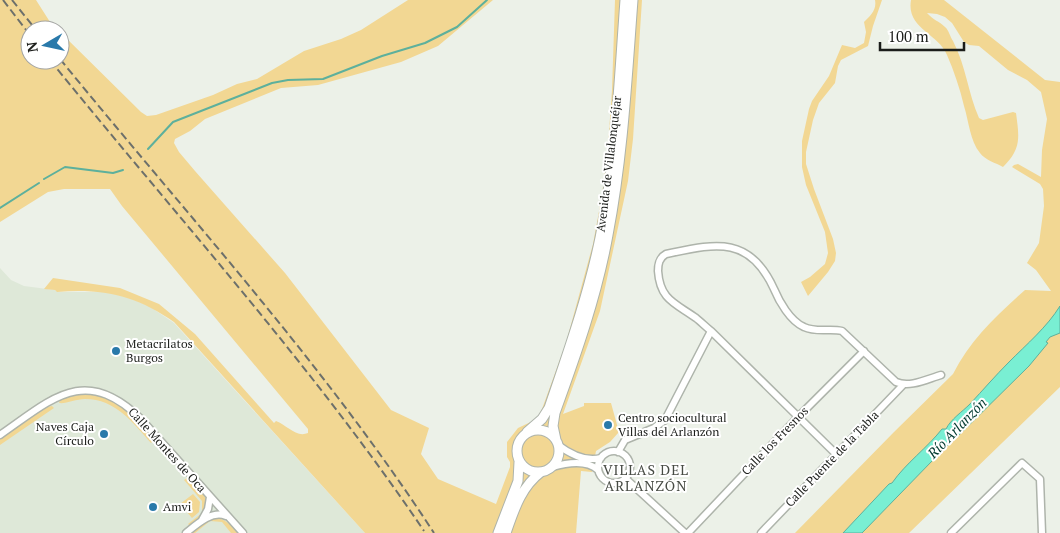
<svg xmlns="http://www.w3.org/2000/svg" width="1060" height="533" viewBox="0 0 1060 533" font-family="'PT Serif',serif">
<style>
.built{fill:#dee8d8}
.green{fill:#f2d793}
.water{fill:#79efd3;stroke:#5db09c}
.lines{fill:none;stroke-linecap:round;stroke-linejoin:round}
.stream{stroke:#5db09c;stroke-width:2}
.street-casing{stroke:#aeb4ab;stroke-width:9}
.secondary-casing{stroke:#aeb4ab;stroke-width:11}
.street{stroke:#fff;stroke-width:6}
.secondary{stroke:#fff;stroke-width:9}
.rail{stroke:#6d706b;stroke-width:2;stroke-dasharray:8 4;stroke-linecap:butt}
.poi-dot{fill:#2979aa;stroke:#fff;stroke-width:2}
.labels{text-anchor:middle;stroke-width:4;stroke-linejoin:round;paint-order:stroke}
.street-label{font-size:12px;fill:#1b1d1a;stroke:#fff}
.poi-label{font-size:12px;fill:#1b1d1a;stroke:#fff;text-anchor:start}
.water-label{font-size:14px;font-style:italic;fill:#00392f;stroke:#fff}
.neighbourhood-label{font-size:14px;letter-spacing:1px;fill:#474b44;stroke:#fff}
</style>
<rect width="100%" height="100%" fill="#ecf1e8"/>
<path class="built" d="M0 268 11 280 24 286 55 290 58 292H107L129 298 149 306 174 323 365 533H0Z"/>
<path class="green" d="M0 0H36L50 22 58 30H30V60H60V32L141 112 147 116 156 115 213 95 237 84 257 79 304 51 341 39 361 30 408 0H493L438 46 401 62 318 85 281 88 205 119 190 131 175 139 174 143 179 152 195 171 285 273 391 410 429 428 421 454 438 479 496 504 510 467V462L507 457V442L518 428 537 419 542 409 566 343 593 244 602 195 608 146 612 90 615 0H642L633 139 628 181 600 311 563 414 584 406V403H611L619 432 610 442 596 451 592 472 581 471 576 533H365L174 322C137 296 103 288 57 292L55 290 44 289 53 278 120 288 159 304 195 334 274 423 276 421C287 425 296 438 308 433V429L122 206 110 189H64L48 192 0 222Z
M875 0H882L873 26 868 46 841 60 838 66 835 83 819 103 813 120 806 152V164L814 189 833 239 836 253 835 261 828 272 808 296 801 282 810 277 825 264 828 253 825 232 806 185 802 167V141L809 109 812 101 829 76 842 45 855 48 864 43 866 32 864 22C870 16 877 10 875 0Z
M911 0H944L1045 80 1060 82V387L909 533H795L894 432 953 374C970 340 997 315 1025 290L1051 291 1036 270 1027 263 1039 243 1044 206 1043 189 1040 184 1012 167 1014 165 1018 164 1041 177 1042 150 1047 119 1041 92 1027 80 1008 70 979 46 969 45 964 42 952 23 945 17 937 14 927 13C933 20 939 21 945 27 949 30 950 37 953 41 966 66 968 93 979 118L983 120 1013 112 1016 113C1019 136 1022 149 1003 167 996 163 985 160 980 153 970 141 969 122 964 106 960 89 954 71 947 55 938 33 906 29 911 0Z
M79 394C116 394 129 412 152 437V442L151 443C133 423 116 399 85 399 76 399 66 404 59 403L60 400 66 397Z
M52 406 54 408 0 445V439L47 407Z
M187 478C197 484 212 499 205 512 202 517 194 522 190 526L188 524 202 513V501L184 480Z
M193 494 200 502 199 512 192 518 180 504Z
M213 518C224 517 231 525 238 533H231L222 522 210 521 195 533H191L202 524Z"/>
<path class="water" d="M1060 306V333L1050 337 1046 342 1048 343 1029 366 958 436 937 455 933 460 862 533H843L889 484 892 483C906 463 927 448 942 429H946C951 419 962 412 970 404 983 390 995 376 1009 362 1027 344 1047 327 1060 306Z"/>
<g class="lines">
<path class="stream" d="M148 149 173 122 272 83 288 80 323 79 382 56 425 43 457 27 487 0
M44 179 65 167 113 173 123 170
M0 208 39 183"/>
<defs>
<path id="street" d="M711 331 836 454
M0 435C52 399 85 364 141 419L243 533
M558 445C570 454 586 462 601 458
M598 467a16 16 0 1 1 32 0a16 16 0 1 1-32 0Z
M618 452 625 440 654 428 665 420 711 331C706 327 701 322 696 318 675 303 660 300 658 271 658 264 659 258 666 254 714 244 749 234 774 289 779 301 790 321 804 327 817 333 830 328 842 331L896 382C910 388 927 379 941 375
M552 467C566 463 586 459 598 470
M625 478 685 533
M202 520 208 509 210 497
M186 533C197 524 212 510 226 516
M688 533 798 417 864 351
M761 533 903 385
M951 533 1022 463 1040 479 1042 533"/>
<path id="secondary" d="M517 451a21 21 0 1 1 42 0a21 21 0 1 1-42 0Z
M527 432 542 419 549 408C568 352 588 296 600 238 616 160 619 79 625 0
M556 440 553 426 555 413C576 355 597 296 608 235 623 157 627 79 633 0
M498 533 518 481 519 462
M506 533C514 510 521 487 541 472"/>
</defs>
<use href="#street" class="street-casing"/>
<use href="#secondary" class="secondary-casing"/>
<use href="#street" class="street"/>
<use href="#secondary" class="secondary"/>
<path class="rail" d="M3 0 30 35
M12 0 36 30
M60 59C187 215 324 364 434 533
M50 60C176 216 312 365 424 531"/>
</g>
<g class="poi-dot">
<circle cx="116" cy="351" r="5"/>
<circle cx="608" cy="425" r="5"/>
<circle cx="104" cy="434" r="5"/>
<circle cx="153" cy="507" r="5"/>
</g>
<g class="labels">
<g class="street-label">
<text transform="translate(609 164) rotate(-83)" y="4">Avenida de Villalonquéjar</text>
<text transform="translate(775 441) rotate(-46)" y="4">Calle los Fresnos</text>
<text transform="translate(167 450) rotate(48)" y="4">Calle Montes de Oca</text>
<text transform="translate(832 459) rotate(-46)" y="4">Calle Puente de la Tabla</text>
</g>
<g class="poi-label">
<text x="126" y="348">Metacrilatos<tspan x="126" dy="14">Burgos</tspan></text>
<text x="618" y="422">Centro sociocultural<tspan x="618" dy="14">Villas del Arlanzón</tspan></text>
<text x="94" y="431" text-anchor="end">Naves Caja<tspan x="94" dy="14">Círculo</tspan></text>
<text x="163" y="511">Amvi</text>
</g>
<g class="water-label">
<text transform="translate(957 428) rotate(-46)" y="5">Río Arlanzón</text>
</g>
<g class="neighbourhood-label">
<text x="646" y="475">VILLAS DEL<tspan x="646" dy="16">ARLANZÓN</tspan></text>
</g>
</g>
<g transform="translate(45 45) rotate(261)"><circle r="24" fill="#ffffff" stroke="#a4a5a3"/>
<path d="M0-4L9 19L0 12L-9 19Z" fill="#2979aa"/>
<text y="-8" font-size="14" font-weight="bold" text-anchor="middle" fill="#1b1d1a">N</text>
</g>
<path d="M880 42v8h84v-8" fill="none" stroke="#1b1d1a" stroke-width="2.5"/>
<text x="888" y="42" font-size="15" fill="#1b1d1a" stroke="#ffffff" stroke-width="4" paint-order="stroke">100 m</text>
</svg>
